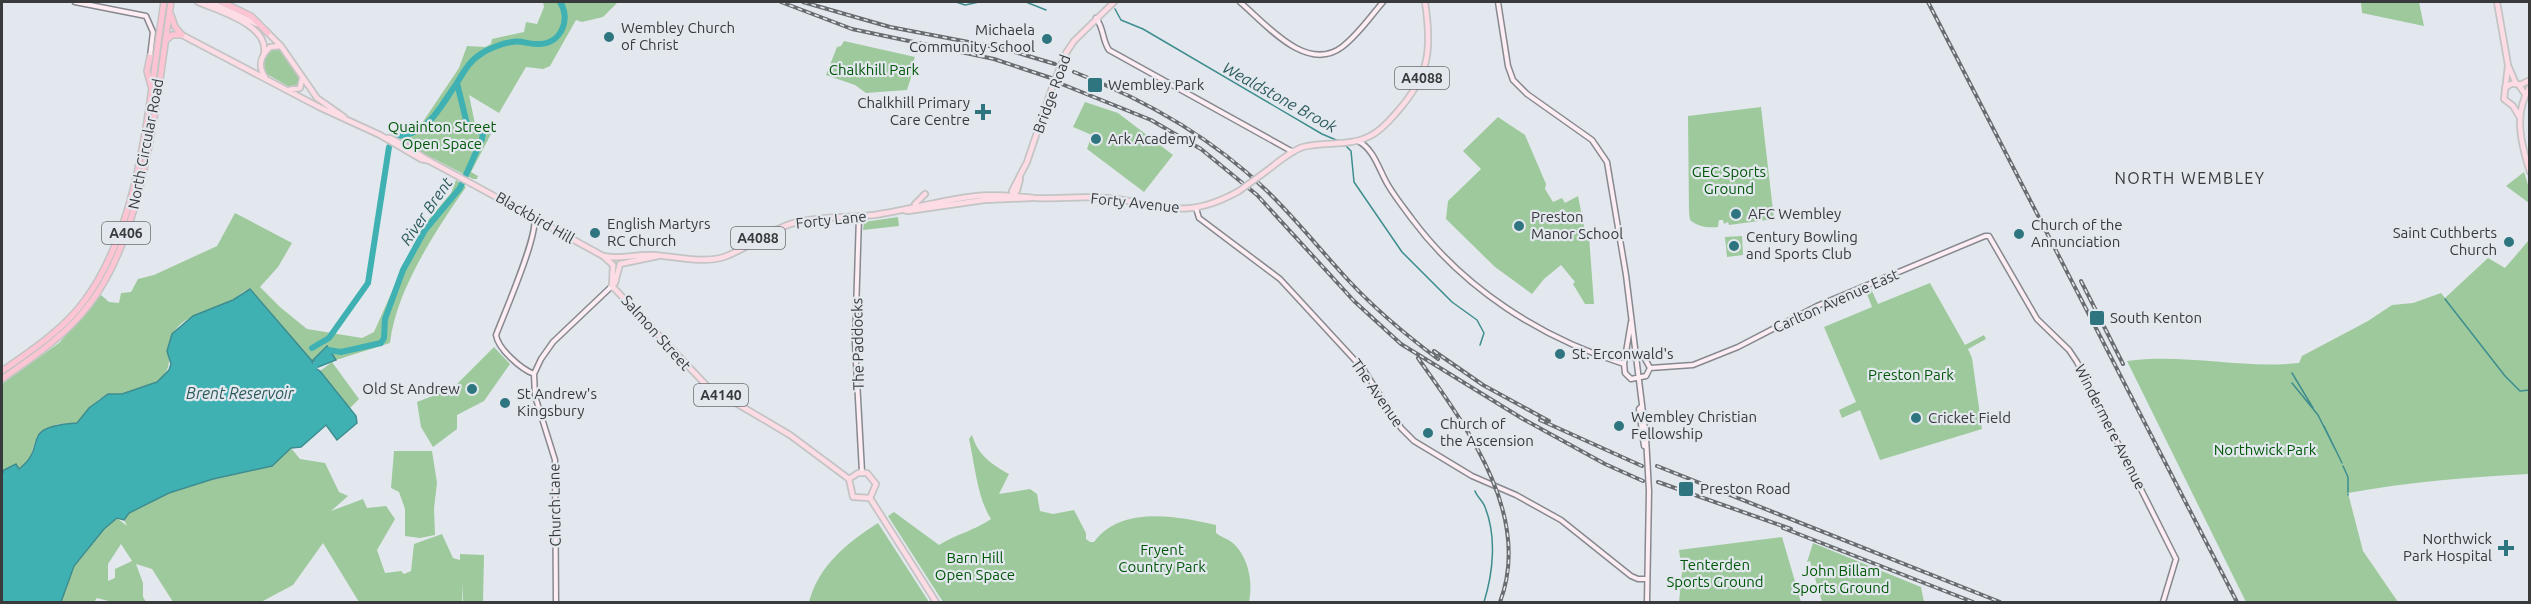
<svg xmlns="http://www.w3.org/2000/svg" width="2531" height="604" viewBox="0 0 2531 604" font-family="Ubuntu,sans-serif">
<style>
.green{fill:#9ec99c;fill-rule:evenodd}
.water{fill:#40b1b3;stroke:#3e8d8f;stroke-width:1.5}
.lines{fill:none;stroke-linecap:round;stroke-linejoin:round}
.stream{stroke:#3e8d8f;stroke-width:1.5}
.river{stroke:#40b1b3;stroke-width:6}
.secondary-casing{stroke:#868a90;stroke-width:7}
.primary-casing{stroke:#c3c4c4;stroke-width:8}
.highway-casing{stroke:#c3c4c4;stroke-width:8}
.secondary{stroke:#feedf2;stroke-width:4}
.primary{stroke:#fedce5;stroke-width:4.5}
.highway{stroke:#fdc4d3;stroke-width:5}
.rail-casing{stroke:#6a6d70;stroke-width:4}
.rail{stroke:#e3e8ee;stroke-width:1.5;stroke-dasharray:4.5;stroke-linecap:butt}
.primary-bridge-casing{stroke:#c3c4c4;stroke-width:8;stroke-linecap:butt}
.primary-bridge{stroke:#fedce5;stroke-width:4.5}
.poi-dot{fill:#2e7580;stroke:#e3e8ee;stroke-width:2}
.labels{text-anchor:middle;stroke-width:4.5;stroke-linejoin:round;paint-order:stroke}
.shield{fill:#e3e8ee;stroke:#6b6e71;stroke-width:1.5}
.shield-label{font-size:14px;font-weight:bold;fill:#383a3c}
.poi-label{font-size:15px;fill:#383a3c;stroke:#e3e8ee;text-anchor:start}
.park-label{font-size:15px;fill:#005708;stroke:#e3e8ee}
.street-label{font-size:15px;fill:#383a3c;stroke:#e3e8ee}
.water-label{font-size:16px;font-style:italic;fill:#2c5b5c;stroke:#e3e8ee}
.neighbourhood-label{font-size:16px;letter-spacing:1.5px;fill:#383a3c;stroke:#e3e8ee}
</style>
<rect width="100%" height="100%" fill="#e3e8ee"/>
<path class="green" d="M543 2H618L603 17 582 22 576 20 550 66 543 69 526 67 499 113 469 95 475 124 491 134 471 172 478 176 477 179H473L392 137 398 122 416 132 459 68 467 46 485 47 491 44 492 39 524 32 526 22 537 24 544 7Z
M2361 2H2419L2424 26 2362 13Z
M844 41 915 57 913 62 915 65 907 90 866 93 855 85 826 75 837 47 841 46Z
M280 48 301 80 299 88 293 89 265 73 262 63 271 49Z
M1085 102 1118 113 1173 155 1144 192 1087 149 1092 135 1073 127Z
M1761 107 1774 219 1729 225 1728 222 1724 224 1723 220H1719L1718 227C1707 228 1699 227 1690 220L1689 212 1688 116Z
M1498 117 1525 135 1546 184 1545 189 1553 202 1562 198 1565 203 1578 196 1586 236H1589L1594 304H1585L1573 284 1575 282 1561 265 1544 279 1532 294 1495 267 1446 219 1448 201 1481 169 1463 151Z
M2524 172 2529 188V203L2506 186Z
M456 180 466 187C436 230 396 290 390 343L336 360 326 346 312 361 250 289C242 291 238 297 231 301 212 311 184 313 172 335 162 353 178 363 159 380 152 387 131 393 121 394 116 395 111 393 107 395 95 400 85 413 77 423L58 424 37 436 29 461 19 469 16 464 4 470 2 475V384L59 343 101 295 109 302 119 303 121 293 131 292 138 279 154 275 217 246 235 213 292 243 278 267 260 287 280 307 307 329 362 338 374 332 406 260 425 224 451 193Z
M898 217 899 226 863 230 864 222Z
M1742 236 1743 255 1727 257 1725 237Z
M2529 240V474C2469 477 2408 482 2348 493L2363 551 2398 602H2246L2127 361C2184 353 2241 369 2299 363L2302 356 2368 321 2392 305 2413 303 2441 293 2445 298 2488 258 2505 268Z
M1930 283 1965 345 1984 335 1986 339 1968 349 1972 358 1982 429 1880 460 1860 410 1842 418 1839 410 1856 402 1824 327 1872 307 1865 289 1870 287 1878 304Z
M494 347 510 364 484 401 457 415V429L433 447 421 427 417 402 453 388Z
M332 362 359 399 349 409 320 371Z
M972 435C978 455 991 464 1009 474L999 494 1030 489 1037 494 1040 511 1053 514 1074 510 1086 533V539L1090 542H1094C1121 505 1178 516 1216 525V533C1221 537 1228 539 1233 543 1249 558 1253 582 1249 602H943L888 516 894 512 939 545C956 534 974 531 991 519 977 497 975 465 969 439Z
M291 448 300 459 325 463 339 492 348 496 331 511 363 499 367 508 386 506 395 519 377 550 385 573 401 571 404 574 411 571 414 544 442 534 453 558 460 560V554L484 555 483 602H463L462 583V602H359L323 543 293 585 261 602H173L152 569 136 564 143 583V597L146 602H112L97 598 94 602H61L74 566 104 529 117 518 127 526 124 520 129 513 169 493 213 479 271 466ZM121 544 132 561 115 569V578L108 581V564Z
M394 451H432L437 483 434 508 435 535 420 538 405 536V509L399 492 391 488Z
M878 523 929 602H809C819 565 847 543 878 523Z
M1782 537 1801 602H1679L1682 572 1679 550Z
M1813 543 1921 587 1924 602H1822L1810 561 1807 562Z"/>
<path class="water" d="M250 289 312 361 314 367 320 371 356 416 357 423 337 440 326 425 301 447 291 448 272 466 213 479 169 493 129 513 124 520 117 518 104 529 74 566 61 602H2V475L4 470 16 464 19 469C50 446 16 427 77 423L89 408 108 394H122L157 382 169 370 171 364 167 351 172 334 193 316 233 300Z
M327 346 336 360 318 367 313 360Z"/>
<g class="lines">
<path class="stream" d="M956 2 965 5 979 2
M1026 2 1046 10
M1115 9 1121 20 1143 29 1322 134 1341 142
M1345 145 1351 151 1354 182 1402 252 1452 302 1477 320 1484 333 1480 345
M2445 299 2505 376 2520 391 2530 390
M2292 373 2313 408
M2292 383 2318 415 2335 449
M2324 426 2342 463
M2343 466 2348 477V492
M1475 491C1477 497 1483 501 1485 507 1497 537 1493 573 1484 602
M2348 495V494"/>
<path class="river" d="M395 136C428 136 439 108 457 83
M312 348 329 338 368 283 389 147
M309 369 314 367 328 350 341 352 381 343 384 338 385 319 403 270 425 230 460 188 482 139 483 134 467 124 457 83C463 73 470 60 481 54 488 49 503 43 512 42 521 40 531 45 540 44 562 43 571 18 560 2"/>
<defs>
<path id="secondary" d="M75 2 146 16 153 32 150 57
M1240 2C1265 23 1306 74 1342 47 1358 35 1370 17 1383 2
M1498 2 1508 66 1513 80 1527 94 1592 140 1607 162 1626 275 1646 437 1649 491 1647 602
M1096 18C1104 28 1102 40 1109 50L1293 152
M1358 141C1374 149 1379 170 1388 185 1395 197 1404 208 1412 219 1464 289 1541 338 1624 364
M1196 208 1199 218 1280 279 1363 369 1401 428 1414 441 1472 476 1516 495 1561 520 1631 576 1638 579H1647
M859 217 855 343 862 472
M1626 357H1644L1650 368 1646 376 1631 379 1625 373 1624 364 1631 322
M1650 368 1693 365 1738 347 1817 306 1985 236H1989L2037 319 2069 350 2077 362 2176 559 2163 602
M534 374C521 369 498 349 496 335 504 314 539 234 534 218
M1641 407 1639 409 1644 446 1646 447
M556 602 555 460 535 396 534 374 541 359 553 342 612 286"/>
<path id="primary" d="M198 2C219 11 269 25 264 53
M210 2 257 24
M2497 2 2508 65 2516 84
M266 31 281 46 317 98 344 117
M182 35 319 107 380 135 421 159 430 161
M1066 53 1074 41 1114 2
M2508 66 2504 99 2513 106 2519 116
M265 77C257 65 261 56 270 47L280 46
M2520 85 2530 80
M2530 87C2513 113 2521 144 2530 172
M2505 88 2511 84H2518L2525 94
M289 90 300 88 302 79
M386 138H390C405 145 419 155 433 163 490 193 546 225 603 256L613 265
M1261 175C1274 166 1288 152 1303 147 1325 141 1349 147 1370 136 1381 131 1390 120 1397 112 1430 75 1432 49 1425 2
M1013 195 1012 191 1027 162 1054 82
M1013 195 1017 191 1020 179
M915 204 925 194
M904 210 908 211 984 200 1031 198
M603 256C619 260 635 254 652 255 675 256 701 264 724 257 750 248 769 229 797 222 822 216 849 218 874 215 908 210 941 200 976 196 996 194 1015 196 1035 198 1062 199 1089 195 1116 199 1168 207 1189 219 1239 191
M620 264 658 256
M612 286 707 386 790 435 849 479
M612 286 615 283 620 264
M612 286 613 265
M849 479 858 473H867L876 484 870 498
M849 479 853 497 870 498
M870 498 936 602"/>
<path id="highway" d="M222 2 251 16 268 33
M171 15 175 27 182 35
M165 41 172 35H182
M150 57 147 71 151 86
M2 371C32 350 63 330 85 300 143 221 149 96 164 2
M2 379C33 357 64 337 88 306 146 233 157 93 171 2"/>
</defs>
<use href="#secondary" class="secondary-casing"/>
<use href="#primary" class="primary-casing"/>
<use href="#highway" class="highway-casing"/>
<use href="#secondary" class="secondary"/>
<use href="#primary" class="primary"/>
<use href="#highway" class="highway"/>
<defs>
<path id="rail" d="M781 2 852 29 994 59 1051 78
M803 2 890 27 1005 49 1055 64
M1928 2 2237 602
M1074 72C1146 100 1211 137 1266 190 1296 219 1321 251 1349 281 1376 310 1406 335 1438 359
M1059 83 1151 120 1201 149 1257 195 1354 301 1401 344 1523 419 1605 464 1643 481
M2081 281 2123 364
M1434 351 1483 385 1549 421
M1418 358C1466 426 1533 515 1500 602
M1540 420 1642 466
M1657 466 2000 602
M1658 482 1791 529
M1783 528 1973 602"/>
</defs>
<use href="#rail" class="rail-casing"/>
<use href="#rail" class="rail"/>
<defs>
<path id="primary-bridge" d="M1054 82 1066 53
M1239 191 1261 175"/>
</defs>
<use href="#primary-bridge" class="primary-bridge-casing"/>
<use href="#primary-bridge" class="primary-bridge"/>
</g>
<g class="poi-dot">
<circle cx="609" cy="37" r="6"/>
<circle cx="1047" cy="39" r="6"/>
<rect x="1087" y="77" width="16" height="16" rx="3"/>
<path d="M980 103h6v6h6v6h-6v6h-6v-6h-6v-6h6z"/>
<circle cx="1096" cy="139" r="6"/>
<circle cx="1736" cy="214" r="6"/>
<circle cx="1519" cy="226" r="6"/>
<circle cx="595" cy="233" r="6"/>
<circle cx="2019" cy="234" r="6"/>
<circle cx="2509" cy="242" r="6"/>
<circle cx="1734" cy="246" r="6"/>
<rect x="2089" y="310" width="16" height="16" rx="3"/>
<circle cx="1560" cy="354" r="6"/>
<circle cx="472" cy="389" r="6"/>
<circle cx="505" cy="403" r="6"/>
<circle cx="1916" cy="418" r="6"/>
<circle cx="1619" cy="426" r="6"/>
<circle cx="1428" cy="433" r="6"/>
<rect x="1678" y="481" width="16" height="16" rx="3"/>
<path d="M2503 539h6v6h6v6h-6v6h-6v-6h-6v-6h6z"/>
</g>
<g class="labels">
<g class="shield">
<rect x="1395" y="67" width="54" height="22" rx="4.5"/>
<rect x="102" y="222" width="48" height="22" rx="4.5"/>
<rect x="731" y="227" width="54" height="22" rx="4.5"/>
<rect x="694" y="384" width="54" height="22" rx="4.5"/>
</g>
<g class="shield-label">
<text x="1422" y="83">A4088</text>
<text x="126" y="238">A406</text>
<text x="758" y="243">A4088</text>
<text x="721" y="400">A4140</text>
</g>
<g class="poi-label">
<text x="621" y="33">Wembley Church<tspan x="621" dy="17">of Christ</tspan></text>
<text x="1035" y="35" text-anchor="end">Michaela<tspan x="1035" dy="17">Community School</tspan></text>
<text x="1108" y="90">Wembley Park</text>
<text x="970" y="108" text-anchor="end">Chalkhill Primary<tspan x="970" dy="17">Care Centre</tspan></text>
<text x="1108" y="144">Ark Academy</text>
<text x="1748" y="219">AFC Wembley</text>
<text x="1531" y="222">Preston<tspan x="1531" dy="17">Manor School</tspan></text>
<text x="607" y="229">English Martyrs<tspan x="607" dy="17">RC Church</tspan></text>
<text x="2031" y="230">Church of the<tspan x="2031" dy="17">Annunciation</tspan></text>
<text x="2497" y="238" text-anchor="end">Saint Cuthberts<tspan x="2497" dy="17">Church</tspan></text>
<text x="1746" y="242">Century Bowling<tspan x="1746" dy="17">and Sports Club</tspan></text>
<text x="2110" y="323">South Kenton</text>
<text x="1572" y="359">St. Erconwald's</text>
<text x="460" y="394" text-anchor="end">Old St Andrew</text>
<text x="517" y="399">St Andrew's<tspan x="517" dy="17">Kingsbury</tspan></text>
<text x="1631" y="422">Wembley Christian<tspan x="1631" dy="17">Fellowship</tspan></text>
<text x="1928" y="423">Cricket Field</text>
<text x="1440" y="429">Church of<tspan x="1440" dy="17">the Ascension</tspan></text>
<text x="1700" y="494">Preston Road</text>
<text x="2492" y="544" text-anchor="end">Northwick<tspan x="2492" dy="17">Park Hospital</tspan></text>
</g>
<g class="park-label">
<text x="874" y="75">Chalkhill Park</text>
<text x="442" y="132">Quainton Street<tspan x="442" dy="17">Open Space</tspan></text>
<text x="1729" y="177">GEC Sports<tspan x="1729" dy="17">Ground</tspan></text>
<text x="1911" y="380">Preston Park</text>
<text x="2265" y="455">Northwick Park</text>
<text x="1162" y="555">Fryent<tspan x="1162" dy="17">Country Park</tspan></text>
<text x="975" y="563">Barn Hill<tspan x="975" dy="17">Open Space</tspan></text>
<text x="1715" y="570">Tenterden<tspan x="1715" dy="17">Sports Ground</tspan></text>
<text x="1841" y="576">John Billam<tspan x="1841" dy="17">Sports Ground</tspan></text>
</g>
<g class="street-label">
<text transform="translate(1052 94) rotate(-70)" y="5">Bridge Road</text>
<text transform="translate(146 144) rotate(-79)" y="5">North Circular Road</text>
<text transform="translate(1135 203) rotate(6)" y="5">Forty Avenue</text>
<text transform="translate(535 218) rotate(30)" y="5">Blackbird Hill</text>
<text transform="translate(831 220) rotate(-6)" y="5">Forty Lane</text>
<text transform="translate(1836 301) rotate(-24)" y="5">Carlton Avenue East</text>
<text transform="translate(656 333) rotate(48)" y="5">Salmon Street</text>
<text transform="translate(858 344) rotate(-91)" y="5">The Paddocks</text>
<text transform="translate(1377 393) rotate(55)" y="5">The Avenue</text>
<text transform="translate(2110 427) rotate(63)" y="5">Windermere Avenue</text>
<text transform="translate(555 505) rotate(-91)" y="5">Church Lane</text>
</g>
<g class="water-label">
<text transform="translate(1280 97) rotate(29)" y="6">Wealdstone Brook</text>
<text transform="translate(426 211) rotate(-55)" y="6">River Brent</text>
<text x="240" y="399">Brent Reservoir</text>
</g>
<g class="neighbourhood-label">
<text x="2190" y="184">NORTH WEMBLEY</text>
</g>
</g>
<rect width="2531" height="604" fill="none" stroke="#383a3c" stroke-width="6"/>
</svg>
